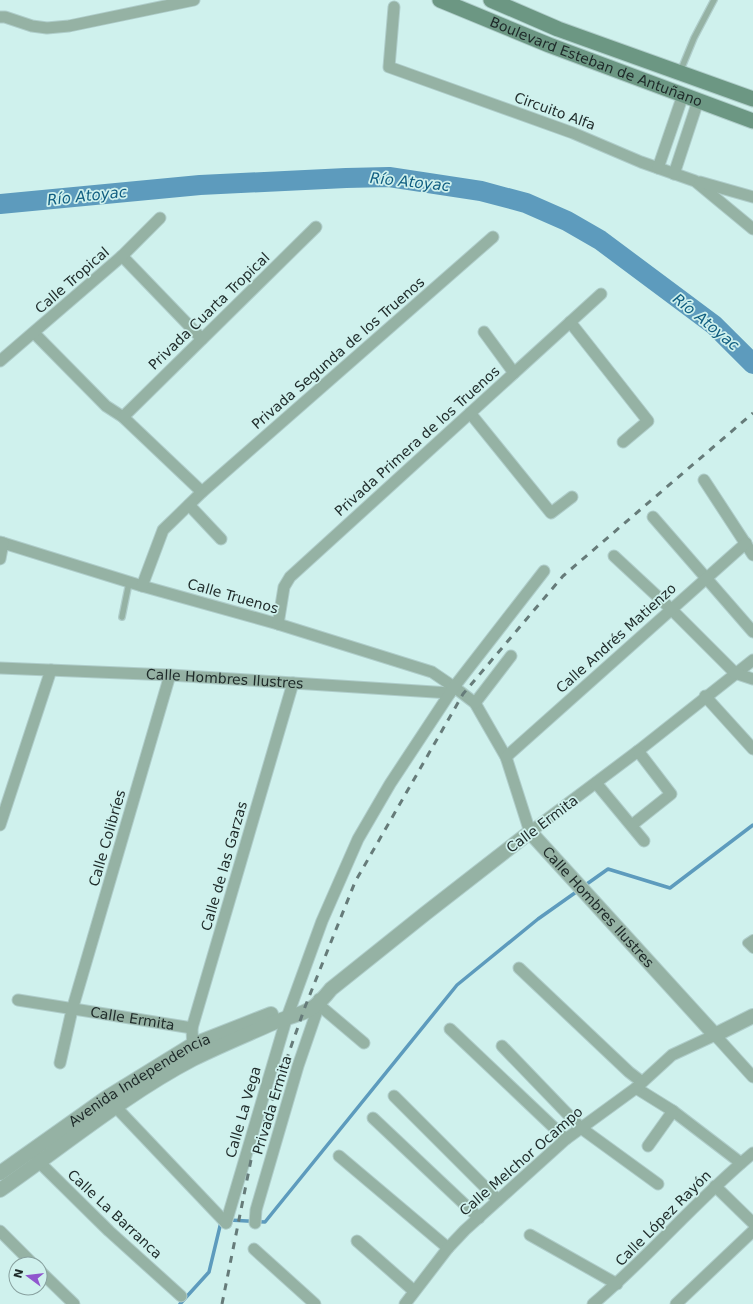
<svg xmlns="http://www.w3.org/2000/svg" width="753" height="1304" viewBox="0 0 753 1304" font-family="'DejaVu Sans',sans-serif">
<style>
.lines{fill:none;stroke-linecap:round;stroke-linejoin:round}
.stream{stroke:#5d9bbd;stroke-width:3.5}
.river{stroke:#5d9bbd;stroke-width:20}
.service-casing{stroke:#afcdca;stroke-width:8}
.pedestrian-casing{stroke:#afcdca;stroke-width:10}
.minor-casing{stroke:#afcdca;stroke-width:13}
.tertiary-casing{stroke:#afcdca;stroke-width:16}
.secondary-casing{stroke:#afcdca;stroke-width:17}
.service{stroke:#95b2a4;stroke-width:5.5}
.pedestrian{stroke:#95b2a4;stroke-width:8}
.minor{stroke:#95b2a4;stroke-width:11}
.tertiary{stroke:#95b2a4;stroke-width:14}
.secondary{stroke:#6c9783;stroke-width:15}
.rail{stroke:#667b79;stroke-width:3;stroke-dasharray:7 7;stroke-linecap:butt}
.labels{text-anchor:middle;stroke-width:3.5;stroke-linejoin:round;paint-order:stroke}
.street-label{font-size:14px;fill:#1e2a29;stroke:#cff1ed}
.water-label{font-size:15px;font-style:italic;fill:#105e81;stroke:#cff1ed}
</style>
<rect width="100%" height="100%" fill="#cff1ed"/>
<g class="lines">
<path class="stream" d="M584 886 608 869 670 888 753 825
M229 1220 265 1222 457 985 538 919 579 890
M180 1304 209 1272 221 1222"/>
<path class="river" d="M0 204 200 185 346 178 389 177 481 191 526 203 567 221 600 240 714 325 753 364"/>
<defs>
<path id="service" d="M680 72 694 38 714 0
M122 617 129 583"/>
<path id="pedestrian" d="M753 939 747 943 753 949"/>
<g id="minor">
<path d="M394 7 389 67 573 133 641 162 695 181 753 229"/>
<path d="M0 17H5L32 26 47 28 69 26 194 0"/>
<path d="M658 168 683 95"/>
<path d="M674 174 698 101"/>
<path d="M700 182 753 197"/>
<path d="M122 256 202 339"/>
<path d="M570 322 648 421 623 442"/>
<path d="M484 332 514 373"/>
<path d="M34 333 106 406 123 417 202 492"/>
<path d="M0 361 122 256 160 218"/>
<path d="M470 413 551 513 572 497"/>
<path d="M123 417 316 227"/>
<path d="M704 480 753 555"/>
<path d="M189 505 221 539"/>
<path d="M653 517 753 632"/>
<path d="M0 542 142 586 278 624 432 672 454 687 475 703 506 757 530 832 638 751 753 660"/>
<path d="M614 556 671 609 735 673 753 679"/>
<path d="M0 559 3 543"/>
<path d="M142 586 163 530 202 492 493 237"/>
<path d="M278 624 284 587 290 577 601 294"/>
<path id="s1" d="M0 668 170 675 450 693"/>
<path d="M705 696 753 749"/>
<path d="M475 703 511 656"/>
<path d="M506 757 746 543"/>
<path d="M596 783 644 841"/>
<path d="M0 825 51 670"/>
<path d="M632 825 671 794 638 751"/>
<path d="M519 968 629 1072 642 1082"/>
<path id="s2" d="M18 1000 192 1028"/>
<path d="M319 1005 364 1043"/>
<path d="M450 1029 566 1139"/>
<path d="M502 1046 581 1128 658 1184"/>
<path d="M193 1053 192 1028 293 683"/>
<path d="M60 1063 72 1010 170 675"/>
<path d="M636 1088 673 1111 741 1163"/>
<path d="M394 1096 498 1200"/>
<path d="M111 1102 226 1223"/>
<path d="M373 1118 479 1218"/>
<path d="M648 1146 673 1111"/>
<path d="M36 1156 40 1163 109 1231 181 1296"/>
<path d="M339 1156 448 1248"/>
<path d="M715 1186 753 1223"/>
<path d="M226 1223 286 1020 322 921 358 839 390 784 454 687 544 571"/>
<path d="M255 1223 256 1210 298 1066 319 1005V999"/>
<path d="M0 1231 33 1264"/>
<path d="M530 1235 617 1284"/>
<path d="M357 1241 414 1291"/>
<path d="M254 1249 315 1304"/>
<path d="M40 1271 74 1304"/>
<path d="M405 1304 448 1248 465 1230 566 1139 636 1088 672 1055 715 1035 753 1077"/>
<path d="M593 1304C649 1257 696 1200 753 1153"/>
<path d="M676 1304 753 1231"/>
</g>
<g id="tertiary">
<path id="s3" d="M0 1173 106 1098 192 1045 271 1014"/>
<path id="s4" d="M0 1190C62 1147 126 1094 193 1059 219 1046 246 1035 273 1023 302 1011 309 1017 331 989L426 913 530 832 715 1035 753 1016"/>
</g>
<g id="secondary">
<path id="s5" d="M440 0 549 45 753 121"/>
<path d="M491 0 558 29 753 99"/>
</g>
</defs>
<use href="#service" class="service-casing"/>
<use href="#pedestrian" class="pedestrian-casing"/>
<use href="#minor" class="minor-casing"/>
<use href="#tertiary" class="tertiary-casing"/>
<use href="#secondary" class="secondary-casing"/>
<use href="#service" class="service"/>
<use href="#pedestrian" class="pedestrian"/>
<use href="#minor" class="minor"/>
<use href="#tertiary" class="tertiary"/>
<use href="#secondary" class="secondary"/>
<path class="rail" d="M222 1304 251 1160 305 1007 355 882 463 694 563 576 753 413"/>
</g>
<g class="labels">
<g class="street-label">
<text dy="5" stroke="none"><textPath href="#s5" startOffset="168">Boulevard Esteban de Antuñano</textPath></text>
<text transform="translate(555 111) rotate(20)" y="5">Circuito Alfa</text>
<text transform="translate(72 280) rotate(-41)" y="5">Calle Tropical</text>
<text transform="translate(209 311) rotate(-44)" y="5">Privada Cuarta Tropical</text>
<text transform="translate(338 353) rotate(-41)" y="5">Privada Segunda de los Truenos</text>
<text transform="translate(417 441) rotate(-42)" y="5">Privada Primera de los Truenos</text>
<text transform="translate(233 596) rotate(16)" y="5">Calle Truenos</text>
<text transform="translate(616 638) rotate(-42)" y="5">Calle Andrés Matienzo</text>
<text dy="5" stroke="none"><textPath href="#s1" startOffset="225">Calle Hombres Ilustres</textPath></text>
<text transform="translate(542 824) rotate(-37)" y="5">Calle Ermita</text>
<text transform="translate(107 838) rotate(-74)" y="5">Calle Colibríes</text>
<text transform="translate(224 866) rotate(-74)" y="5">Calle de las Garzas</text>
<text dy="5" stroke="none"><textPath href="#s4" startOffset="745">Calle Hombres Ilustres</textPath></text>
<text dy="5" stroke="none"><textPath href="#s2" startOffset="116">Calle Ermita</textPath></text>
<text dy="5" stroke="none"><textPath href="#s3" startOffset="168">Avenida Independencia</textPath></text>
<text transform="translate(272 1105) rotate(-73)" y="5">Privada Ermita</text>
<text transform="translate(243 1112) rotate(-74)" y="5">Calle La Vega</text>
<text transform="translate(521 1161) rotate(-41)" y="5">Calle Melchor Ocampo</text>
<text transform="translate(115 1214) rotate(43)" y="5">Calle La Barranca</text>
<text transform="translate(663 1218) rotate(-45)" y="5">Calle López Rayón</text>
</g>
<g class="water-label">
<text transform="translate(410 182) rotate(6)" y="5">Río Atoyac</text>
<text transform="translate(87 196) rotate(-6)" y="5">Río Atoyac</text>
<text transform="translate(706 322) rotate(39)" y="5">Río Atoyac</text>
</g>
</g>
<g transform="translate(28 1276) rotate(285)"><circle r="19" fill="#cff1ed" stroke="#88a19f"/>
<path d="M0-3L7 15L0 10L-7 15Z" fill="#9057ce"/>
<text y="-6" font-size="11" font-weight="bold" text-anchor="middle" fill="#1e2a29">N</text>
</g>
</svg>
